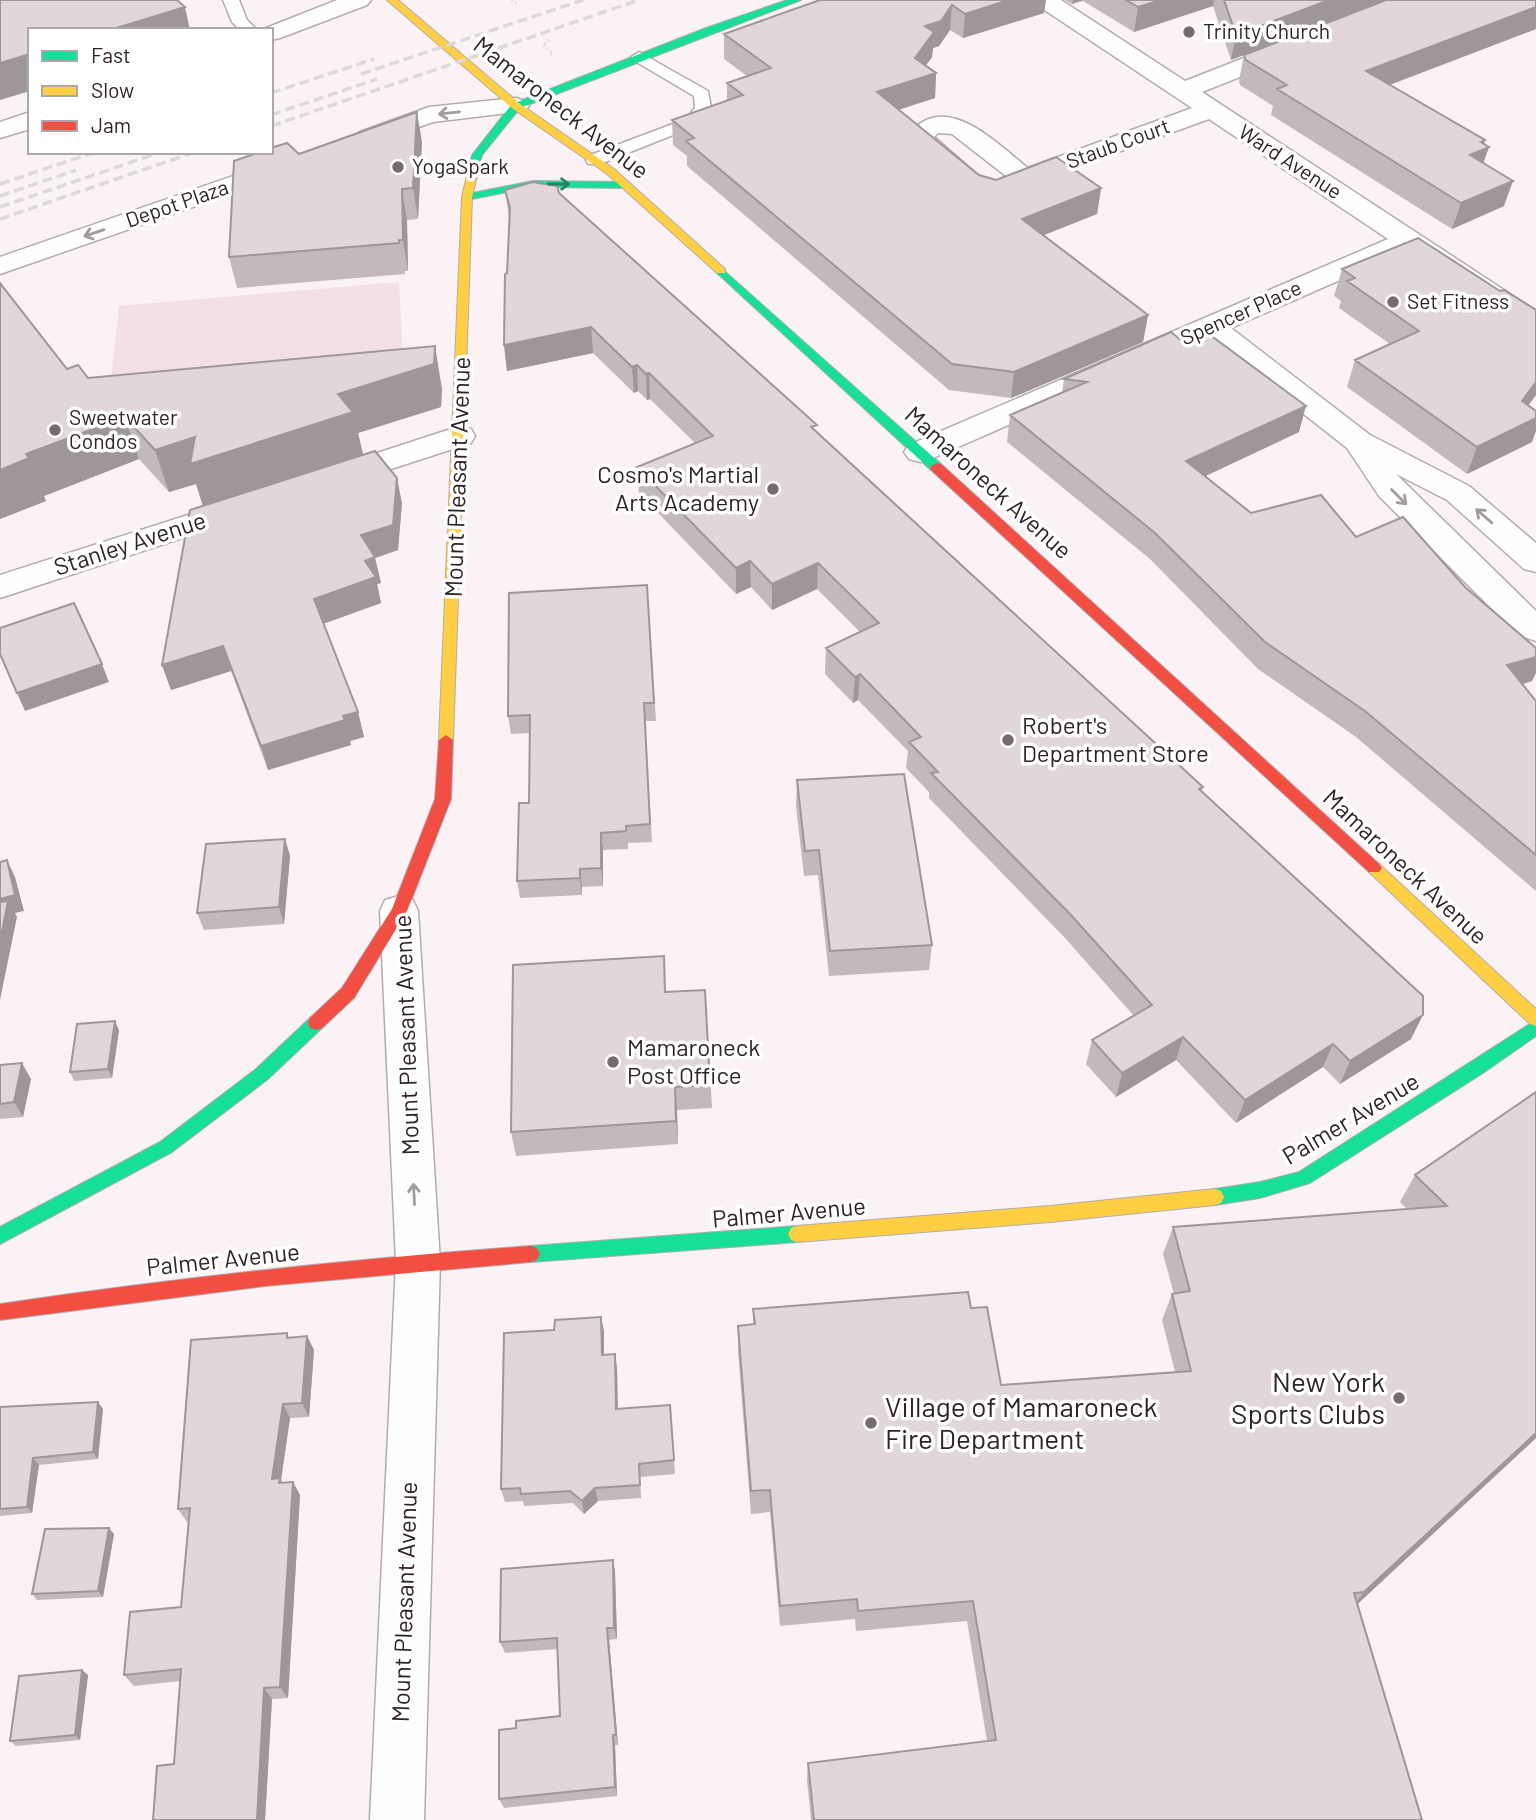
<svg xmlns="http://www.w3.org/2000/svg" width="1536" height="1820" viewBox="0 0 1536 1820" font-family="Barlow,sans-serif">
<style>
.green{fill:#f4dfe6}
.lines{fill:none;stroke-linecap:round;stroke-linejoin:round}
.lane-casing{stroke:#b4abae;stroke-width:3}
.street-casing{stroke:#b4abae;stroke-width:3}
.fast-casing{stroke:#b4abae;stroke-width:2}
.slow-casing{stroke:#b4abae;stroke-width:2}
.jam-casing{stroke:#b4abae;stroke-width:2}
.path{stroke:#d6d4d4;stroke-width:3.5;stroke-dasharray:1 3.5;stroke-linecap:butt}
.lane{fill:#fefdfe;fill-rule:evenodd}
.street{fill:#fefdfe;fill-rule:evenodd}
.fast{fill:#16e098;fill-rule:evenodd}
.slow{fill:#ffcf43;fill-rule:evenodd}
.jam{fill:#f24e42;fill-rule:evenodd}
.rail{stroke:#dcd9db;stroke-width:3.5;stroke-dasharray:10 5;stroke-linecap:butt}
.wall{fill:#c2b9bc}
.shaded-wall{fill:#9e9699}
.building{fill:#e1d7db;stroke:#9e9699;stroke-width:2}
.oneway{stroke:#a19b9d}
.oneway2{stroke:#238260}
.poi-dot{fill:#776b6f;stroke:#fff;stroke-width:2.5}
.labels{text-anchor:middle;stroke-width:7;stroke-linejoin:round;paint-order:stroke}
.far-poi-label{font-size:21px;fill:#302327;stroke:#fff;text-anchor:start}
.far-street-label{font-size:21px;fill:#302327;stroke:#fff}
.street-label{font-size:24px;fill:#302327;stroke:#fff}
.poi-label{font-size:24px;fill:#302327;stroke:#fff;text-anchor:start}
.near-poi-label{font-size:28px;fill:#302327;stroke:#fff;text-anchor:end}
</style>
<rect width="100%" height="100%" fill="#faf2f5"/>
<path class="green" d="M399 282 404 379 108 405 119 306Z"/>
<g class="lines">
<defs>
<path id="lane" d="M223 0H239L247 20 257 30H240L232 22Z
M639 52 708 91 711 108 698 125 600 164H588L586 160 588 156 686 119 695 108 694 96 633 60 631 57Z"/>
<path id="street" d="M337 0H371L367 5 280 38 271 40V30H261Z
M1033 0H1061L1185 81 1282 43 1291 41 1300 43 1303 48 1300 53 1202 92 1536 311V333L1526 330 1406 251 1231 328 1370 435 1469 486 1536 543V572L1524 569 1447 500 1396 474 1536 611V641L1524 637 1502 619 1379 496 1347 448 1207 338 931 459 920 462 909 459 904 452 909 445 1388 239 1209 119 1016 189 1007 187 1003 181 1006 176 952 134 938 133 934 137 966 165 962 171C943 176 917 154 906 138 942 86 995 142 1028 168L1192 108 1037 5Z
M516 98 525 101 529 106 525 111 433 122 369 145 360 142 356 137 360 132 429 107Z
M30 112V129L0 138V122Z
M282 159 291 161 295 167 291 173 0 274V257Z
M460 426 471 429 475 436 471 443 336 487 325 484 320 477 325 470Z
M238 499 249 502 254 509 249 516 0 598V575Z
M399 896 413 900 418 911 440 1262 424 1820H370L396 1262 380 911 385 900Z"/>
<path id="fast" d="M787 0H801L520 108 482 155 477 173 468 171 472 155 512 104 706 28Z
M533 181 625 182 630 185 625 188 533 187 467 200 462 197 467 194Z
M721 268 941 464V470H931L717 273V269Z
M316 1016 322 1018 324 1023 322 1028 268 1079 172 1152 0 1244V1227L160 1142 256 1069 310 1018Z
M1536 1020V1036L1480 1075 1310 1183 1260 1198 1215 1205 1209 1203 1206 1197 1209 1191 1215 1189 1260 1182 1299 1172Z
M797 1226 803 1228 806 1234 803 1240 797 1242 531 1262 525 1260 522 1254 525 1248 531 1246Z"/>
<path id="slow" d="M387 0H398L520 104 614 169 725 269V273H717L606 173 512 108Z
M473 168 478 171 472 197 453 740 446 745 439 740 462 197 468 171Z
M1374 862 1379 864 1536 1009V1026L1530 1024 1369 872 1366 868Z
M1215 1189 1221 1191 1224 1197 1221 1203 1215 1205 1050 1222 797 1242 791 1240 788 1234 791 1228 797 1226 1050 1206Z"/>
<path id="jam" d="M936 463 941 464 1379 864 1382 868 1379 872H1369L931 470 930 467Z
M446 735 453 740 451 799 407 911 354 998 322 1028 316 1030 310 1028 308 1023 310 1018 342 988 392 909 435 799 439 740Z
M531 1246 537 1248 540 1254 537 1260 531 1262 265 1286 0 1320V1304C176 1278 353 1259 531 1246Z"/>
</defs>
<use href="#lane" class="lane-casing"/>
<use href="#street" class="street-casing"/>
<use href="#fast" class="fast-casing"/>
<use href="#slow" class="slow-casing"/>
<use href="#jam" class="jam-casing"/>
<path class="path" d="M512 0 517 4
M549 40 543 45 553 54 550 55"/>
<use href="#lane" class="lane"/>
<use href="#street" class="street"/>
<use href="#fast" class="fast"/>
<use href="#slow" class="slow"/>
<use href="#jam" class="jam"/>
<path class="rail" d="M361 74 583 0
M271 93 374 59
M271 115 377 79
M271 126 639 0
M0 184 95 152
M0 196 76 170
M0 207 161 152
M0 219 195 152"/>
</g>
<path class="wall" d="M820 0H1046L1044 13 963 38 950 30 939 46 933 48 932 57 926 65 936 73 935 98 899 110 979 175 996 180 1101 188 1097 214 1043 235 1148 315 1143 342 1011 398 949 390 687 166V156L673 145 672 120 727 101V83L747 76 724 59V34Z
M1065 0H1536V29L1390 85 1485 140 1484 144 1489 147 1483 163 1504 206 1452 229 1271 115 1273 106 1240 85 1239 80 1244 55 1231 60 1213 6 1134 32 1083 1 1072 4Z
M422 142 418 219 407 220 408 271H405V274L237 288 229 257 299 154Z
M505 190 559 193 1203 787 1202 791 1411 1039 1340 1084 1323 1067 1236 1123 1176 1060 1116 1097 1086 1064 1092 1040 1134 1016 1065 938 929 798V792L906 768 908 751 858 700 853 703 825 674 826 648 860 632 817 589 772 610 751 587 736 594 639 493 637 467 695 443 650 399 647 400 638 391 634 393 593 353 507 371 504 345 509 219Z
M1342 269 1500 291 1536 310V395L1528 405 1532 442 1467 474 1347 387 1355 360 1390 344 1339 308 1341 301 1334 296Z
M1171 332 1299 432 1205 476 1251 513 1356 537 1532 681 1523 684 1536 701V891L1356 737 1258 669 1150 559 1007 442 1010 415 1062 393 1064 379Z
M67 369 88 378 442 389 441 407 358 433 363 454 402 503 398 550 375 558 381 583 377 584 381 603 323 624 358 712 364 737 350 741 351 745 268 770 231 671 171 690 162 665 203 506 196 484 169 492 139 459 44 496 46 501 0 519Z
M647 585 656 721H645L652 842 628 843V849L603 850V886L582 887V895L520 898 517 881 529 803 530 733 511 734 508 716Z
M797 780 932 945 929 970 829 976 818 875 804 876 796 806Z
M285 839 290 856 284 924 204 930 197 913Z
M705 990 712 1108 677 1110 678 1144 516 1156 511 1132 666 992Z
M119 1030 112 1078 74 1081 70 1072Z
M0 1065 31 1079 23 1117 0 1119Z
M1536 1092V1438L1357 1604 1422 1820H811L807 1780 808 1763 987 1741 967 1621 856 1631 855 1619 780 1626 770 1512 751 1514 738 1352V1326L753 1325V1309L971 1308 1001 1385 1175 1372 1162 1320 1172 1294H1174L1163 1254 1173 1227 1407 1209 1400 1202 1415 1175Z
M604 1331V1355L617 1368 618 1409 670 1405 675 1474 640 1477 641 1498 598 1501 584 1514 573 1503 524 1506 523 1501 505 1502 501 1489Z
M287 1333 289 1337 307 1336 314 1350 309 1417 290 1418 281 1480 282 1483 300 1495 288 1698 272 1699 265 1820H153L174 1764 180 1681 134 1686 124 1675 181 1607 188 1522H187L178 1509Z
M0 1407 103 1409 98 1459 39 1465 32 1513 0 1516Z
M114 1534 103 1597 37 1600 32 1594Z
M613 1560 615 1572 617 1639 609 1640 618 1745H615L617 1796 504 1808 499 1799 516 1728 560 1716 558 1649 505 1653 500 1642Z
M82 1670 88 1675 80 1740 16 1746 10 1741Z"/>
<path class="shaded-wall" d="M1009 0H1046L1044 13 963 38 965 14Z
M1073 0H1083L1072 4Z
M1161 0H1214L1213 6 1134 32 1138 7Z
M1329 0H1387L1231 60 1236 35Z
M952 5 950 30 939 46 933 48 932 57 916 79 936 73 935 98 875 117 877 92 915 58 925 26Z
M185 7 190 30H110Z
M1536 7V29L1360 96 1366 71Z
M30 54V91L0 100V63Z
M417 112 422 142 418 219 413 188Z
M1485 140 1482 149 1489 147 1480 172 1470 155 1481 142Z
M1513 181 1504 206 1452 229 1461 203Z
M1101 188 1097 214 1019 245 1022 219Z
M402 189 407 220 408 271 403 240Z
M1148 315 1143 342 1011 398 1014 372Z
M591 327 593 353 507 371 504 345Z
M435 346 442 389 441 407 358 433 363 455 203 506 196 484 169 492 155 450 338 394Z
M637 365 638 391 634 393 632 367Z
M649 373 650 399 647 400 646 374Z
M1536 382V395L1512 428 1522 401Z
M1306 406 1299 432 1180 488 1186 461Z
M125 417 139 459 44 496 46 501 0 519V470L26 454Z
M1536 418V431L1532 442 1467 474 1477 447Z
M397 478 402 503 398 550 375 558 381 583 377 584 381 603 320 625 314 599 365 561 361 535Z
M750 561 751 587 736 594V568Z
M818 563 817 589 772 610V584Z
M223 646 231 671 171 690 162 665Z
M1536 657V673L1532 681 1496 692 1507 665Z
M102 664 109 682 25 711 17 693Z
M860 674 858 700 853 703 855 677Z
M358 712 364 737 350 741 351 745 268 770 261 746Z
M601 833 603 850V886L601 868Z
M285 839 290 856 284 924 279 907Z
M7 860 15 877 24 911 15 913 17 917 0 1000V899Z
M580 869 582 887V895L580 878Z
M1423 1015 1411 1039 1340 1084 1350 1061Z
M115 1021 119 1030 112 1078 108 1069Z
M1183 1037 1176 1060 1116 1097 1122 1073Z
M1333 1044 1323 1067 1236 1123 1245 1100Z
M22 1063 31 1079 23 1117 14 1102Z
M675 1087 677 1110 678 1144 676 1121Z
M601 1317 604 1331V1369L602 1355Z
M307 1336 314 1350 309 1417 302 1403Z
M615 1354 617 1368 618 1423 616 1409Z
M98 1402 103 1409 98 1459 93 1452Z
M283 1404 290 1418 281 1480 287 1491 272 1479Z
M1536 1433V1438L1348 1613 1364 1592Z
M33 1458 39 1465 32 1513 27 1507Z
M293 1482 300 1495 288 1698 280 1687Z
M595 1488 598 1501 584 1514 582 1501Z
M109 1528 114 1534 103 1597 98 1591Z
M613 1560 615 1572 617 1639 614 1628Z
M607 1628 609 1640 618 1745 616 1735Z
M82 1670 88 1675 80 1740 75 1735Z
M264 1688 272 1699 265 1820H257Z
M613 1735 615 1745 617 1796 615 1787Z"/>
<path class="building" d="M0 0H177L185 7 110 30H30V54L0 63Z
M820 0H1009L965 14 952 5 941 21 925 26 934 32 915 58 936 73 877 92 979 175 996 180 1056 157 1101 188 1022 219 1148 315 1014 372 952 364 686 141 694 138 672 120 743 95 727 83 771 68 724 34Z
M1126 0H1161L1138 7Z
M1224 0H1329L1236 35Z
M1386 0H1536V7L1366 71 1485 140 1481 142 1489 147 1470 155 1513 181 1461 203 1277 89 1287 85 1246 60 1244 55Z
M417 112 413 188 402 189 403 240H399V243L229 257 234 161 260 152H271V148L287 143 299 154Z
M533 182 557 186 559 193 817 425 811 427 1203 787 1199 789 1423 996V1015L1350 1061 1333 1044 1245 1100 1183 1037 1122 1073 1092 1040 1152 1005 1070 914 931 773 938 772 909 742 921 737 860 674 855 677 826 648 879 623 818 563 772 584 750 561 736 568 637 467 713 436 649 373 646 374 637 365 632 367 591 327 504 345 505 274 507 273 510 208 505 190Z
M1418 238 1500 291 1504 290 1536 310V382L1522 401 1536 411V418L1477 447 1355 360 1419 331 1347 281 1355 278 1342 269Z
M0 283 67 369 78 365 88 378 435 346 434 364 338 394 353 412 190 464 195 437 155 450 125 417 26 454 29 458 0 470Z
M1171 332 1187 345 1210 335 1306 406 1186 461 1251 513 1321 495 1356 537 1403 517 1465 587 1536 648V657L1507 665 1536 701V855L1365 711 1265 642 1155 533 1010 415 1087 382 1064 379Z
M375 451 397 478 393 525 361 535 375 557 365 561 376 577 314 599 358 712 343 716 345 720 261 746 223 646 162 665 190 510Z
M647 585 654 703H644L650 824 626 826V831L601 833V868L580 869V878L517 881 519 803H529L530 715 508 716 509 593Z
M74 603 102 664 17 693 0 654V628Z
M904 774 932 945 830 951 819 850 805 851 797 780Z
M285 839 279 907 197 913 206 844Z
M7 860 15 895 0 899V862Z
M8 901 0 942V902Z
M664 956 665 992 705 990 710 1085 675 1087 676 1121 511 1132 513 965Z
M115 1021 108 1069 70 1072 77 1024Z
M22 1063 14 1102 0 1104V1065Z
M1536 1092V1433L1364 1592 1354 1593 1422 1820H814L808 1763 996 1740 973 1601 858 1611 857 1599 780 1606 770 1490 751 1491 738 1326 755 1324 753 1309 968 1292 971 1308 987 1307 1001 1385 1191 1371 1172 1294 1190 1291 1173 1227 1447 1206 1415 1175Z
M601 1317 602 1355 615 1354 616 1409 670 1405 674 1460 639 1464 640 1485 595 1488 582 1501 570 1491 521 1494 520 1488 501 1489 504 1333 554 1330 555 1320Z
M287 1333V1338L307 1336 302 1403 283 1404 272 1479 280 1478 279 1483 293 1482 280 1687 264 1688 257 1820H153L157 1766 174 1764 181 1669 124 1675 130 1612 181 1607 190 1508 178 1509 191 1340Z
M98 1402 93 1452 33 1458 27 1507 0 1509V1407Z
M109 1528 98 1591 32 1594 45 1529Z
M613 1560 614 1628H607L616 1735H613L615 1787 499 1799V1730L516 1728V1721L560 1716 557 1638 500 1642 501 1569Z
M82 1670 75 1735 10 1741 19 1676Z"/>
<defs><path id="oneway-shaft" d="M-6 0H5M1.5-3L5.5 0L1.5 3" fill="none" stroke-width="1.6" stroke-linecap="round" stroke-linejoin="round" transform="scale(1.75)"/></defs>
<g class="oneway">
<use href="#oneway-shaft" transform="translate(449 113) rotate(174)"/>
<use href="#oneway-shaft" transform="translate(94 233) rotate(161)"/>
<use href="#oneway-shaft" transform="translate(1399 497) rotate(45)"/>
<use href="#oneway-shaft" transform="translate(1484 516) rotate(-139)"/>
<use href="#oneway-shaft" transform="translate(414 1194) rotate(-93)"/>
</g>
<use class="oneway2" href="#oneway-shaft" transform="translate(559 184)"/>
<g class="poi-dot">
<circle cx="1189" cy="32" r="7"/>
<circle cx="398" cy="167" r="7"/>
<circle cx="1393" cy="302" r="7"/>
<circle cx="55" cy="430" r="7"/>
<circle cx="773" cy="489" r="7"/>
<circle cx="1008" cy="740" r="7"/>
<circle cx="613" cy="1062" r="7"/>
<circle cx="1399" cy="1398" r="7"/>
<circle cx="871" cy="1423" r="7"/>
</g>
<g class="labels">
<g class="far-poi-label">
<text x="1203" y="39">Trinity Church</text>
<text x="412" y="174">YogaSpark</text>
<text x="1407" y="309">Set Fitness</text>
<text x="69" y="425">Sweetwater<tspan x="69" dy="24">Condos</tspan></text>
</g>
<g class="far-street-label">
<text transform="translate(1118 144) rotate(-20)" y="7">Staub Court</text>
<text transform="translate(1290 162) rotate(33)" y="7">Ward Avenue</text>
<text transform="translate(177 204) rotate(-19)" y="7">Depot Plaza</text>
<text transform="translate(1241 313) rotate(-24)" y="7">Spencer Place</text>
</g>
<g class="street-label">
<text transform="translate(561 108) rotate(38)" y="8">Mamaroneck Avenue</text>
<text transform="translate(458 477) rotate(-88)" y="8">Mount Pleasant Avenue</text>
<text transform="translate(988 483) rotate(42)" y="8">Mamaroneck Avenue</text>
<text transform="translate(130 544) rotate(-18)" y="8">Stanley Avenue</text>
<text transform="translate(1405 867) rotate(43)" y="8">Mamaroneck Avenue</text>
<text transform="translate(407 1035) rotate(-92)" y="8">Mount Pleasant Avenue</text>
<text transform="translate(1351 1119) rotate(-31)" y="8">Palmer Avenue</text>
<text transform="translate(789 1213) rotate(-5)" y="8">Palmer Avenue</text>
<text transform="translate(223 1260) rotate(-6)" y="8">Palmer Avenue</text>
<text transform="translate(405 1602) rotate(-88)" y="8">Mount Pleasant Avenue</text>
</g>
<g class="poi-label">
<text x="759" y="483" text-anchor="end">Cosmo's Martial<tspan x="759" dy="28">Arts Academy</tspan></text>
<text x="1022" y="734">Robert's<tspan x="1022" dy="28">Department Store</tspan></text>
<text x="627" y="1056">Mamaroneck<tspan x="627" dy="28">Post Office</tspan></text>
</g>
<g class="near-poi-label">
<text x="1385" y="1392">New York<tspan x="1385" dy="32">Sports Clubs</tspan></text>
<text x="885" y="1417" text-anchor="start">Village of Mamaroneck<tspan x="885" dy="32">Fire Department</tspan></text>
</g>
</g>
<rect x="28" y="28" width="245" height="126" fill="#ffffff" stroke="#aca7a9" stroke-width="2"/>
<rect x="42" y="51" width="35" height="10" fill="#16e098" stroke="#aca7a9" stroke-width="2"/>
<text x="91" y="63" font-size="21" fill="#302327">Fast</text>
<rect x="42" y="86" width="35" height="10" fill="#ffcf43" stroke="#aca7a9" stroke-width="2"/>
<text x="91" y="98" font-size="21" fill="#302327">Slow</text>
<rect x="42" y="121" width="35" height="10" fill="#f24e42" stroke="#aca7a9" stroke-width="2"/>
<text x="91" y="133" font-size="21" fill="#302327">Jam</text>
</svg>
